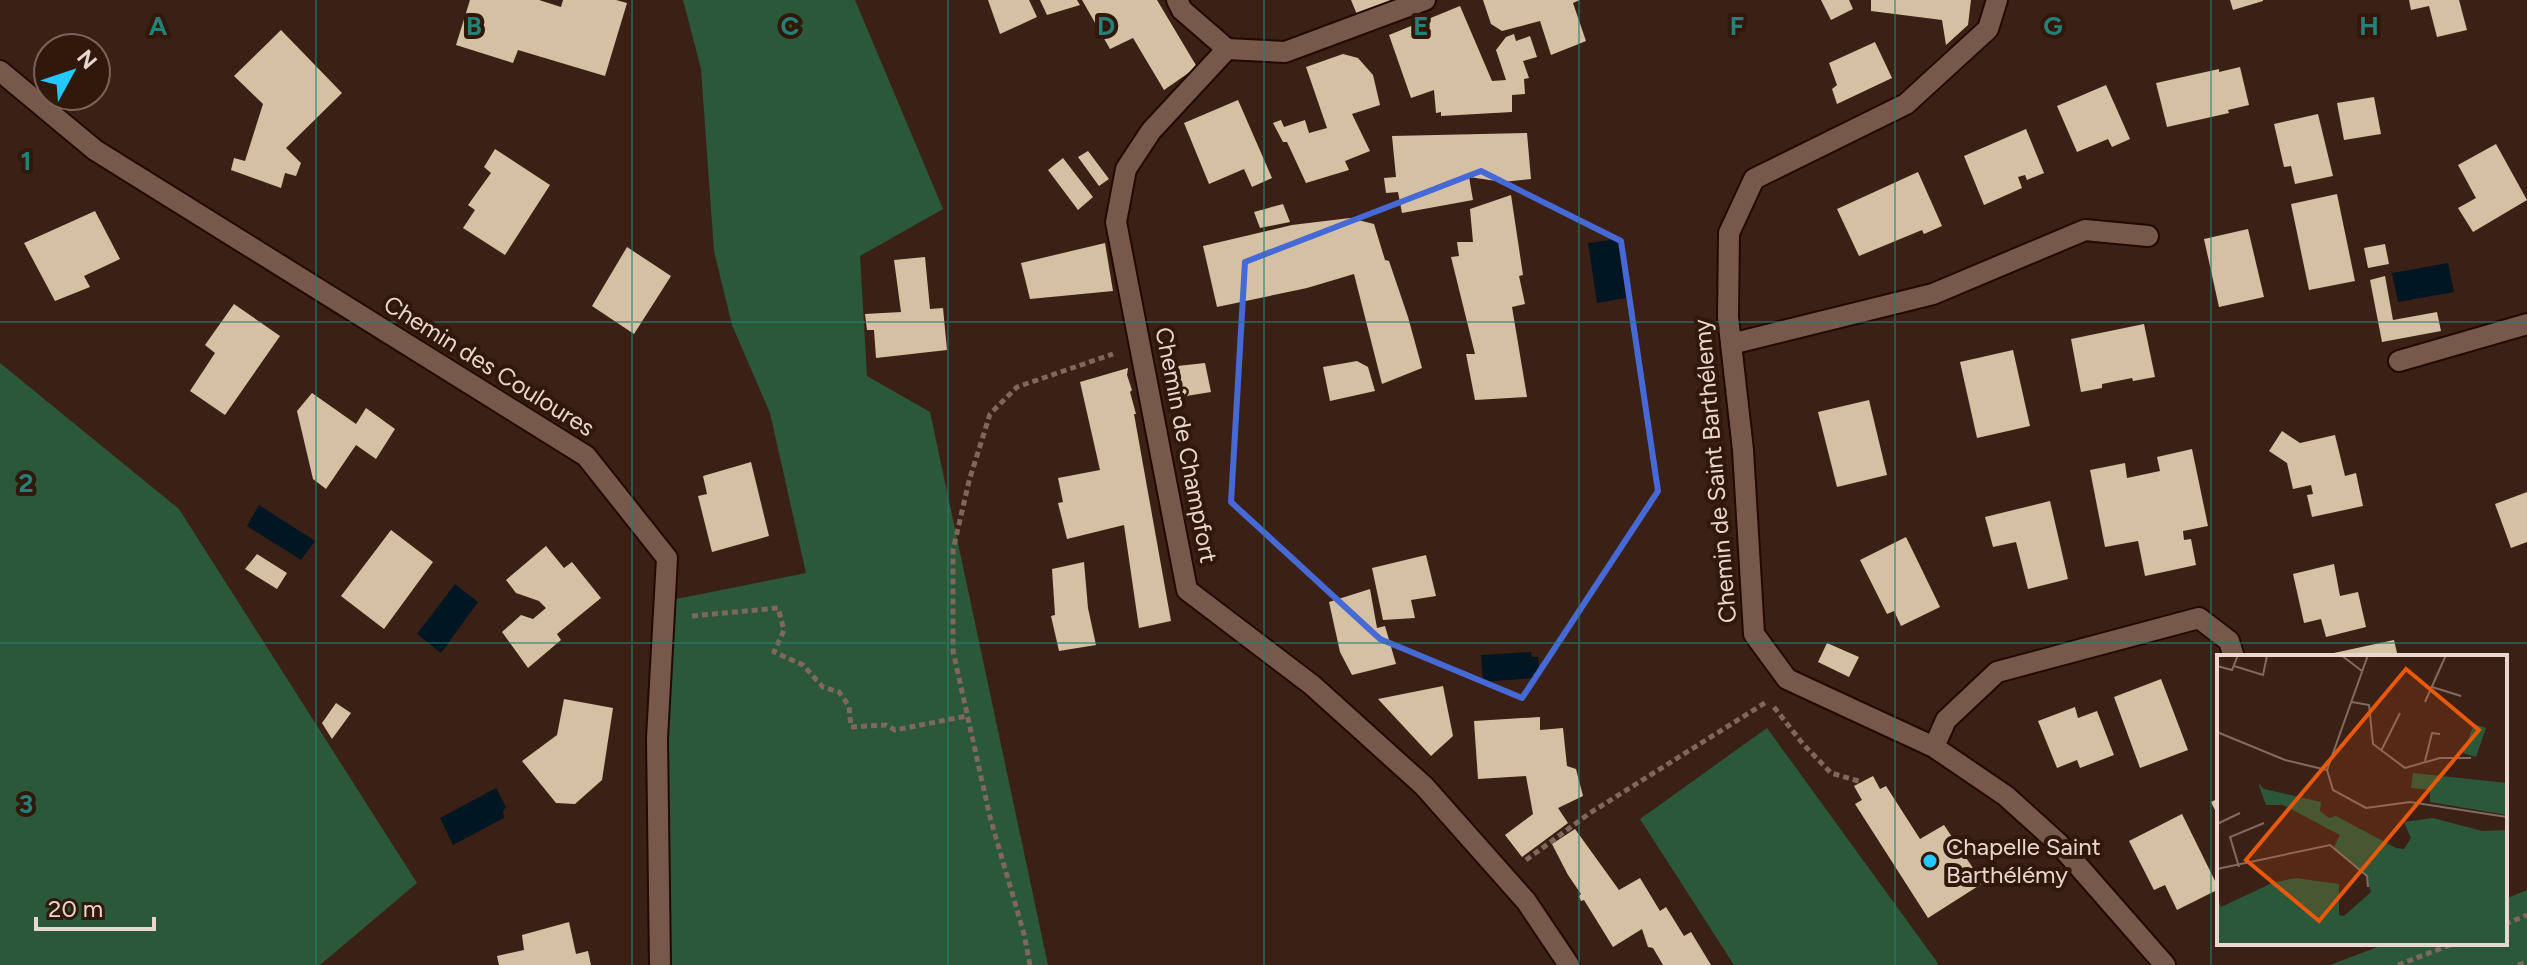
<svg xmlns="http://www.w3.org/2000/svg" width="2527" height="965" viewBox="0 0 2527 965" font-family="Figtree,sans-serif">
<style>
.green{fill:#2b5838}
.water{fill:#001623}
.building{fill:#d4c1a3}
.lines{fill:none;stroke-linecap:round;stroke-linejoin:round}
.street-casing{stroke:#210a01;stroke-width:24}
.path{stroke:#7e675c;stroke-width:5;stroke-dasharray:6 4;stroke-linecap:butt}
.street{stroke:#76594a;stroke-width:20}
.marked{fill:none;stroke:#4669d6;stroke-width:6;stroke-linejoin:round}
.grid{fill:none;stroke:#258078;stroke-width:2;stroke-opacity:0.55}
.poi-dot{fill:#22c9fe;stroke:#30180b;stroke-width:3}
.labels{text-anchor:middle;stroke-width:8;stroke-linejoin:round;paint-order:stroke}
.street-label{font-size:24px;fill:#e9d7cf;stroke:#30180b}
.poi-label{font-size:24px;fill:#e9d7cf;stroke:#30180b;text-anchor:start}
.inset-road{fill:none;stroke:#816a5f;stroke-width:2}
.view{fill:#e8590c;fill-opacity:0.15;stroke:#e8590c;stroke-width:4}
.inset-edge{fill:none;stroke:#e9d7cf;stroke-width:4}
.grid-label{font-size:26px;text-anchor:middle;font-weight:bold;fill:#258078;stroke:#30180b;stroke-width:8;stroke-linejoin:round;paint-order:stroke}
</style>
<rect width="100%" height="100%" fill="#3b2115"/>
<path class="green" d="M683 0H855L943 209 860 256 867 376 930 412 1048 965H656V603L806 573 770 413 732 325 714 251 701 69Z
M0 363 179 509 417 883 320 965H0Z
M1767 728 1937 962 1938 965H1734L1640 819Z
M2527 890V965H2330L2388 943H2505V899Z"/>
<path class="water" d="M1618 239 1626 298 1597 303 1588 243Z
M2448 263 2454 292 2398 302 2392 273Z
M259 505 315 541 301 560 247 526Z
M455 584 478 602 441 653 417 634Z
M1531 652 1532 657H1538L1539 673 1533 674V678L1483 682 1481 655Z
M496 788 506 807 503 811 504 818 453 845 440 818Z"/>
<path class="building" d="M470 0H539L561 7 563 0H616L627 3 605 76 518 50 513 63 456 45Z
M988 0H1029L1037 17 1000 34Z
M1040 0H1077L1080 5 1047 15Z
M1082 0H1157L1197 67 1164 90 1133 38 1110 49Z
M1351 0H1393L1358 17Z
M1483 0H1580L1573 3 1586 41 1551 55 1540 21 1502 31 1491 24Z
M1821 0H1849L1853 9 1831 20Z
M1871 0H1971L1968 25 1946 45 1942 20 1871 11Z
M2230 0H2263V1L2233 10Z
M2409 0H2459L2467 30 2437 37 2429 6 2411 10Z
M1460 6 1492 81 1506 80 1496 50 1506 37 1514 34 1516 41 1530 36 1537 57 1523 61 1529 78 1524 79 1525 94 1512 95V112L1441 116V112L1436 113 1434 90 1411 98 1389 35Z
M281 30 342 93 286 148 301 163 296 176 285 173 281 188 231 170 234 158 245 161 263 104 234 76Z
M1875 42 1892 78 1837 104 1832 89 1837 85 1829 63Z
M1343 54 1358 58 1373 75 1380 105 1352 114 1370 151 1345 161 1349 170 1306 183 1287 142H1283L1273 123 1281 120 1284 127 1305 120 1309 133 1327 128 1306 67Z
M2240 67 2249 105 2228 110 2229 113 2167 127 2156 83 2219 69V72Z
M2106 85 2130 139 2112 147 2108 139 2077 152 2057 106Z
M2374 97 2381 134 2344 140 2337 103Z
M1238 100 1272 178 1252 187 1244 169 1209 184 1184 123Z
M2318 114 2333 176 2295 184 2291 166 2284 167 2274 124Z
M2026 129 2044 173 2027 180 2025 175 2018 177 2022 188 1984 205 1964 156Z
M1527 133 1531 179 1503 182 1469 177 1473 200 1402 213 1398 192 1386 193 1384 178 1396 177 1392 136Z
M2496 144 2527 200 2473 232 2458 208 2476 198 2458 165Z
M495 149 550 185 505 255 463 228 475 210 468 205 491 173 484 167Z
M1088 151 1109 179 1099 186 1078 157Z
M1063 158 1093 197 1078 210 1048 170Z
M1918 172 1942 226 1924 234 1922 230 1859 256 1837 209Z
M2337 194 2355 281 2309 290 2291 204Z
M1511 195 1523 275 1519 276 1525 304 1512 307 1527 397 1475 400 1466 354H1475L1451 257 1459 256 1457 242H1473L1470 209Z
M1283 204 1290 222 1260 228 1254 212Z
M95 211 120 259 84 276 90 287 55 301 24 243Z
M1350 218 1374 224 1385 260 1389 261 1408 317 1422 368 1382 384 1354 274 1307 288 1217 307 1203 246 1292 225Z
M2248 229 2264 297 2219 307 2204 239Z
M1105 243 1113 291 1030 299 1021 263Z
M2385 244 2389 264 2368 268 2364 248Z
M627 247 671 276 634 334 592 306Z
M925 257 930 309 943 308 947 350 876 358 874 330H867L865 314 901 312 894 260Z
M2385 276 2393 320 2437 312 2441 331 2382 342 2370 280Z
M234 304 280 336 225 415 190 391 215 353 205 345Z
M2144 324 2155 377 2133 381 2132 378 2102 384V388L2081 392 2071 339Z
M2013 350 2030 426 1977 438 1960 362Z
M1357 361 1368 367 1375 391 1330 401 1323 367Z
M1205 363 1211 392 1174 398 1168 367Z
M1128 368 1127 375 1132 390 1130 392 1136 414H1134L1171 621 1139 628 1124 525 1067 539 1058 503 1063 502 1058 478 1100 470 1080 382Z
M312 393 356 424 366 408 395 429 376 459 356 445 326 489 313 479 297 411Z
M1869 400 1887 475 1837 487 1818 412Z
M2282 431 2300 443 2335 435 2345 476 2356 473 2363 506 2312 517 2307 495 2313 494 2311 485 2293 489 2287 463 2269 451Z
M2192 449 2208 526 2183 531 2184 540 2191 539 2196 565 2145 576 2138 541 2105 547 2090 470 2125 463 2127 478 2160 471 2157 457Z
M751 462 769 536 712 552 698 496 707 494 703 476Z
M2527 492V542L2511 548 2495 504Z
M2050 501 2068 579 2028 589 2016 542 1993 547 1985 517Z
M391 530 433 562 384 629 341 596Z
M1906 537 1940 607 1901 626 1894 611 1887 614 1860 560Z
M546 546 564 568 572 562 601 598 557 634 561 640 528 668 502 632 521 615 533 619 546 608 539 601 516 593 506 580Z
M257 554 287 573 277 589 245 569Z
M1426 555 1436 596 1411 600 1415 618 1383 620 1372 568Z
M1084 562 1088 608 1096 645 1059 651 1051 616 1055 615 1052 569Z
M2334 564 2340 596 2358 592 2366 627 2326 637 2321 619 2304 623 2293 574Z
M1370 589 1377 628 1385 626 1396 664 1352 675 1340 652 1329 602Z
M2394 640 2398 657H2320V656Z
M1827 643 1859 657 1849 677 1818 662Z
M2161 679 2188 750 2140 768 2114 697Z
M1443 686 1453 736 1431 756 1378 699Z
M564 699 613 708 602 780 575 804 556 803 522 761 557 735Z
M336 703 351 713 332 739 322 723Z
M2075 707 2078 718 2097 711 2114 755 2080 768 2077 760 2057 768 2038 721Z
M1540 717V730L1563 728 1567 766 1576 769 1583 796 1558 808 1568 823 1522 857 1505 835 1533 814 1526 776 1478 779 1474 721Z
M1873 776 1880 789 1886 786 1920 839 1944 825 1983 883 1928 918 1855 804 1862 800 1854 786Z
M2219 798V818L2211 802Z
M2182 814 2219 889 2177 910 2165 885 2154 890 2129 841Z
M1575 829 1619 890 1640 878 1660 911 1666 907 1684 936 1691 932 1711 965H1663L1653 948 1648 947 1642 929 1613 947 1584 900 1581 901 1579 896 1581 894 1568 875 1552 844Z
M569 922 576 954 588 951 591 965H499L497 956 524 950 522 935Z"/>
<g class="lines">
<defs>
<path id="street" d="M1177 0 1182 10 1227 49 1285 52 1425 0
M1997 0 1988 29 1906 104 1754 179 1729 233 1728 317 1743 450 1754 634 1787 679 1934 747 2006 796 2059 844 2165 965
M1227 49 1151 131 1126 169 1116 222 1187 590 1312 685 1424 786 1526 901 1569 965
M0 71 95 150 586 456 667 558 657 738 660 965
M1731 344 1933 294 2085 230 2148 236
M2399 361 2527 324
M1934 747 1946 720 1997 672 2199 618 2229 641 2234 657"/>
</defs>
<use href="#street" class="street-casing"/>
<path class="path" d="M692 616 778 608 784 630 774 652 803 665 823 687 839 692 849 706 851 727 886 725 895 730 967 716
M1774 707 1803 744 1831 773 1862 782
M1526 860 1590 813 1768 701
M2505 924 2527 915
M1030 965 1024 934 990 817 953 651V550L969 481 990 414 1017 387 1113 354
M2398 965 2455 943
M2518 965 2527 962"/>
<use href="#street" class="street"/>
</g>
<path class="marked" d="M1481 171 1621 241 1658 491 1522 698 1380 639 1231 502 1245 262Z"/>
<path class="grid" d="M316 0V965M632 0V965M948 0V965M1264 0V965M1579 0V965M1895 0V965M2211 0V965M0 322H2527M0 643H2527"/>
<circle class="poi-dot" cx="1930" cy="861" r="8"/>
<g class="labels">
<g class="street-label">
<text transform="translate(489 366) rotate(32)" y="8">Chemin des Couloures</text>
<text transform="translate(1186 445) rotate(79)" y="8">Chemin de Champfort</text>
<text transform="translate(1715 471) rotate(-95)" y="8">Chemin de Saint Barthélemy</text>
</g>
<g class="poi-label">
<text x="1946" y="855">Chapelle Saint<tspan x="1946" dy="28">Barthélémy</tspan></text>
</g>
</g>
<g transform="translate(2217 655)">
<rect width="290" height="290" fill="#3b2115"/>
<path d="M257 69 269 73 259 102 246 98ZM196 118 290 128V160L213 147V135L194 133ZM41 128 47 134 104 147 103 156 112 163 119 161 179 193 187 194 194 183 187 167 216 163 265 176 290 175V290H0V242L4 252 55 228 79 223 122 229V260L127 261 154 237 149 221 116 194 123 180 66 150H49Z" fill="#2b5838"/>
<path class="inset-road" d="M124 0 145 16M0 11 15 15 21 0M17 11 46 20 50 1M215 32 244 41M135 47 152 50 156 89 188 113 223 103H254M208 47 229 0M0 77 68 105 110 115 151 0M164 96 183 58M208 106 215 78 223 79M110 115 116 135 149 153 193 147 290 162M0 169 23 158M22 212 13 182 47 168M0 214 113 190 150 221 151 232"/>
<path class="view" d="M189 14 262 75 102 266 29 205Z"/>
<rect width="290" height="290" class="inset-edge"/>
</g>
<g class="grid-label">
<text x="158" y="35">A</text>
<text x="474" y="35">B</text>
<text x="790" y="35">C</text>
<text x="1106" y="35">D</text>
<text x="1421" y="35">E</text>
<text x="1737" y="35">F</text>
<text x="2053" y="35">G</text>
<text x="2369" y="35">H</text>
<text x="26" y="170">1</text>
<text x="26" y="492">2</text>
<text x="26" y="813">3</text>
</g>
<g transform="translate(72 72) rotate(50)"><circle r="38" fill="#30180b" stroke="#7a6459" stroke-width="2"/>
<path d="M0-6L14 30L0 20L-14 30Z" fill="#22c9fe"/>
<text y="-12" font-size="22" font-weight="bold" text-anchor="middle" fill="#e9d7cf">N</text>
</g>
<path d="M36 917v12h118v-12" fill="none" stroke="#e9d7cf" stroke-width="4"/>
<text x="48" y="917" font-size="24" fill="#e9d7cf" stroke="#30180b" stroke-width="6" paint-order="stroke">20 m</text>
</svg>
